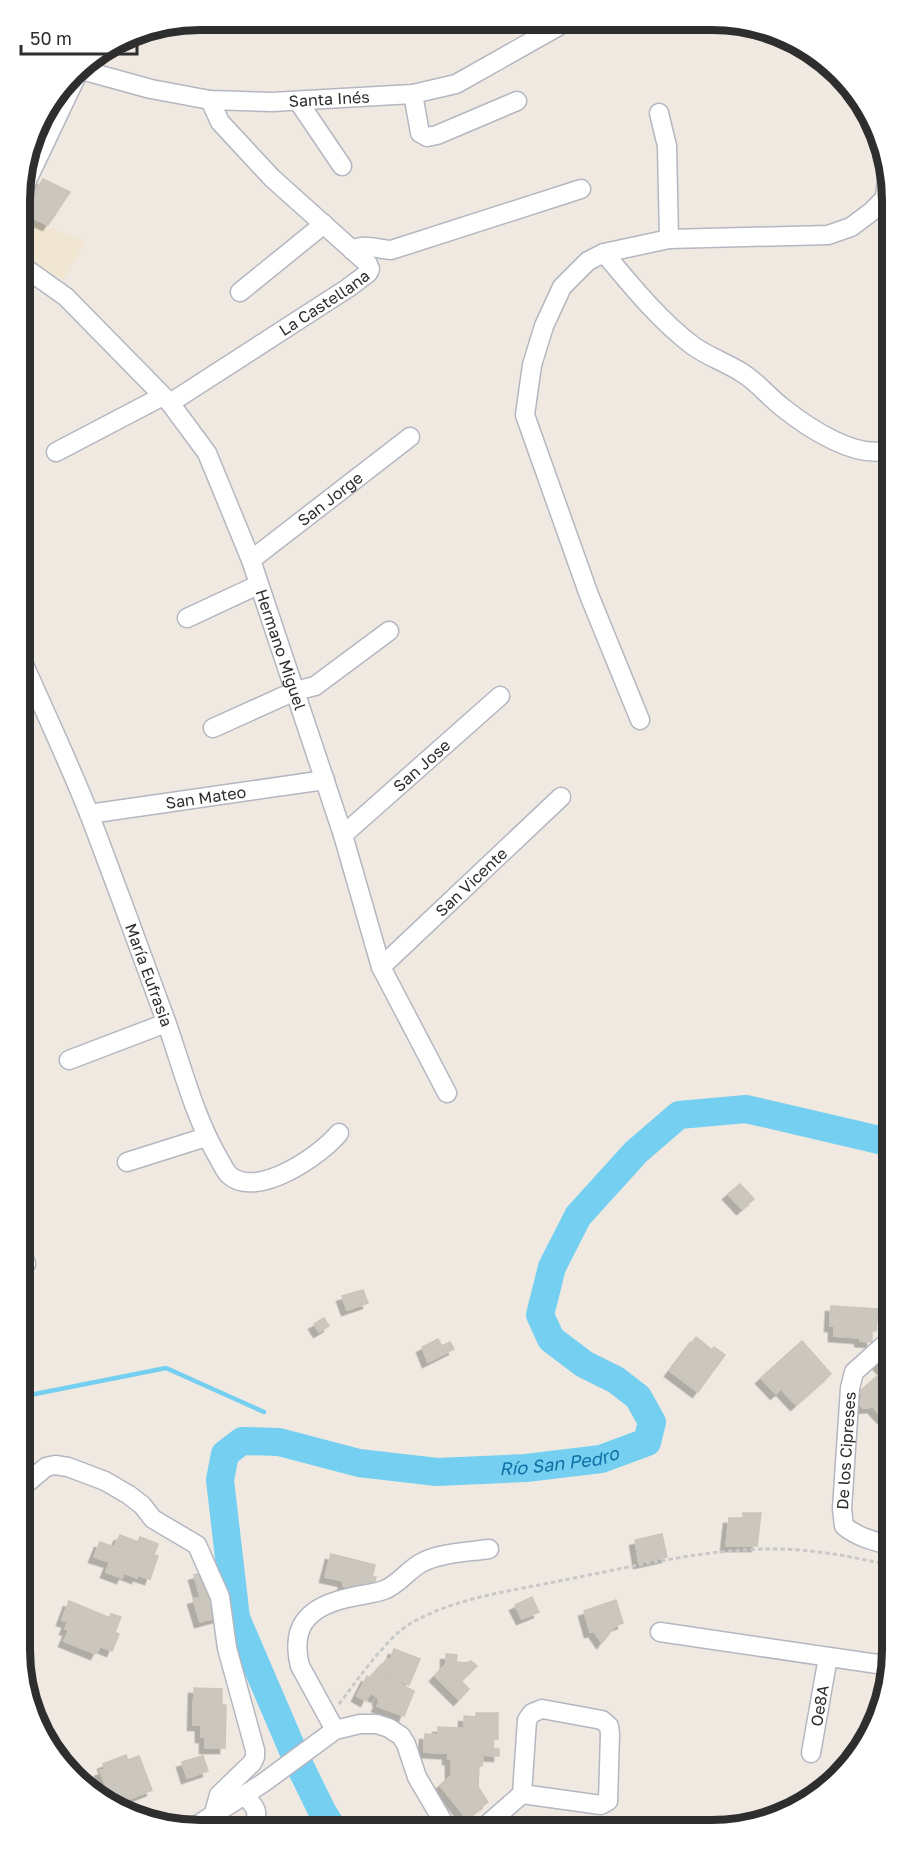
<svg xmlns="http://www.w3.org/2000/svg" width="912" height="1850" viewBox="0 0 912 1850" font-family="'Golos Text',sans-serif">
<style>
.education{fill:#f0e6d1}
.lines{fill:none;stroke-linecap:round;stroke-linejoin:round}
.stream{stroke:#75cff0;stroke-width:4.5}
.river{stroke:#75cff0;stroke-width:28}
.building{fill:#cbc7bf;stroke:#cbc5ba;stroke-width:1.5;filter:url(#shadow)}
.minor-casing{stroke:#b4b7c1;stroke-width:21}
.path{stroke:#c9c9c9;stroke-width:3;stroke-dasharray:4.5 3;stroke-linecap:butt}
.minor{stroke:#fff;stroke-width:18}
.labels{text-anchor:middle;stroke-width:5;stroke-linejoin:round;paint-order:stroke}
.street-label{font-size:16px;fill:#2e2e2e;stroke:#fff}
.water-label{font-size:18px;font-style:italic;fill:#0d6fa3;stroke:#fff}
.rim{fill:none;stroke:#2e2e2e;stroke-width:8}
</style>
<defs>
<filter id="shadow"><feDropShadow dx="-5.5" dy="5.5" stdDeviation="0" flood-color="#0004"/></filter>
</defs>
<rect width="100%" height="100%" fill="#efe9e1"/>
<path class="education" d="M21 216 85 241 64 280 21 255Z"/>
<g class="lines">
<path class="stream" d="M20 1397 166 1368 264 1412"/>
<path class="river" id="s1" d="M333 1829 322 1811 297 1760 236 1618 220 1480 225 1454 242 1441 279 1442 359 1463 437 1472 526 1468 601 1459 647 1442 652 1422 638 1397 616 1380 584 1364 551 1339 540 1315 552 1267 578 1216 636 1152 679 1115 746 1109 892 1143"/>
</g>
<path class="building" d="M43 179 70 192 48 225 22 213Z
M21 279 34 287 22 306 21 305Z
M740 1184 754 1199 742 1209 728 1194Z
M363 1290 368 1303 347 1310 342 1296Z
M831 1306 878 1309 876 1331H872V1342L860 1341 861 1338 834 1336V1326H830Z
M324 1318 329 1326 319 1332 314 1324Z
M696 1337 712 1350 714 1347 725 1355 698 1392 670 1371Z
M438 1339 442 1346 450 1342 454 1349 428 1362 422 1347Z
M802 1341 831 1374 796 1405 781 1389 776 1394 761 1378Z
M884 1352 888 1357 892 1355V1379L875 1360Z
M884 1370 892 1379V1410L883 1418 873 1407 863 1408 858 1402 863 1397 859 1392Z
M743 1513H761L757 1546H726L729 1518H743Z
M662 1534 667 1557 639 1563 635 1540Z
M120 1535 138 1542 140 1537 158 1544 154 1555 158 1556 150 1579 138 1575 137 1578 124 1573 122 1578 106 1572 110 1562 94 1557 100 1542 114 1547Z
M331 1554 375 1565 372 1577H376L372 1593 343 1586 344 1581 325 1577Z
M207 1571 213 1592 200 1596 194 1575Z
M213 1594 219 1617 200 1622 193 1599Z
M532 1597 539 1612 522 1619 515 1605Z
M616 1600 623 1623 615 1626 602 1643 594 1631 590 1632 584 1611Z
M69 1601 110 1618 111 1614 121 1617 115 1632 119 1634 112 1651 100 1646 96 1654 64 1641 69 1630 65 1629 68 1622 62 1620Z
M394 1649 420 1659 409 1685 389 1676 395 1662 390 1660Z
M446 1654 457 1655 456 1662 467 1663 471 1661 477 1666 461 1681 469 1689 459 1700 435 1676 446 1664Z
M387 1659 393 1662 377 1697 370 1693 366 1701 357 1696 367 1676 370 1678Z
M387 1677 414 1691 404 1716 377 1706 380 1701 378 1700Z
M194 1688 222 1689V1705H226L225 1748H205V1737H201V1725H193Z
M476 1713H498V1739H494L493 1749H499V1756L424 1752 425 1734 438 1735V1727L464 1728V1716L476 1717Z
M448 1754 483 1756 482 1766H479L478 1787 488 1802 466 1818 440 1785 451 1776V1759H448Z
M126 1755 128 1760 139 1756 152 1790 114 1805 100 1771 105 1769 103 1764Z
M203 1756 208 1771 187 1778 182 1762Z"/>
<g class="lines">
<defs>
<g id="minor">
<path id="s2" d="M78 69 151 89 210 100 272 102 413 94 456 84 566 22"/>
<path d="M413 94 420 133 427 137 437 135 517 101"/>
<path d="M298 101 342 166"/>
<path d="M659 113 667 146 669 239"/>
<path d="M21 193 79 71"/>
<path d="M885 196 888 174"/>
<path d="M352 250C365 243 376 249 391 250L581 189"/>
<path d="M604 253C631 285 658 319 692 345 708 357 728 363 744 374 758 383 769 397 782 407 807 427 858 462 892 449"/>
<path id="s3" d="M21 265 66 297 170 403 207 453 251 560 343 835 381 967 447 1093"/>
<path d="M240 292 324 224"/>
<path id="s4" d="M170 403 348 288 368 273 370 269 368 264 272 178 220 122 210 100"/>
<path d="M56 452 163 396"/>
<path id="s5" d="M251 560 410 437"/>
<path d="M187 618 258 585"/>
<path id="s6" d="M21 658C44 710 69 763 90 816 116 885 142 955 167 1024 183 1070 195 1118 219 1159 222 1164 225 1171 229 1175 257 1200 321 1155 339 1133"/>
<path d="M640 720 589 595 525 415 532 365 544 326 562 287 588 261 604 253 669 239 828 235 851 227 871 212 891 192"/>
<path d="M213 728 295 691 315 686 389 631"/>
<path id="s7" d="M89 814 325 780"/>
<path id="s8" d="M343 835 500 696"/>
<path id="s9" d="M381 967 561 797"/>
<path d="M69 1060 166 1023"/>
<path d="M127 1162 206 1137"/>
<path d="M20 1250 26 1264"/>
<path d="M20 1489 46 1467 55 1465 68 1467 105 1481 129 1495 142 1505 153 1519 197 1545 220 1597 227 1648 255 1750V1757L252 1763 219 1795 214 1813"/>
<path id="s10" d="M892 1546C874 1541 859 1538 844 1526L842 1509 850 1388 854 1372 862 1365 883 1346 892 1342"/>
<path d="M660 1632 891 1666"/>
<path d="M335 1730 300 1666C289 1622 313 1605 352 1597 363 1594 373 1594 384 1590 398 1585 408 1570 421 1563 438 1553 469 1552 489 1549"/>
<path id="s11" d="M811 1753 828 1657"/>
<path d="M244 1795C256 1807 260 1812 253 1829"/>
<path d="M191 1829 263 1783 335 1730 360 1724H377L389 1728 401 1736 406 1744 417 1777 448 1830"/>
<path d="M481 1830 522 1794 527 1720 532 1713 542 1709 602 1720 609 1726 610 1734 608 1801 601 1805 522 1794"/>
</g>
</defs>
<use href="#minor" class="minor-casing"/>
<path class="path" d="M339 1704C356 1682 387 1637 411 1623 455 1598 510 1591 559 1581 632 1567 705 1548 780 1549 818 1550 855 1557 892 1566
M228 1829 238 1819"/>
<use href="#minor" class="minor"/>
</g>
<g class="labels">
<g class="street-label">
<text dy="6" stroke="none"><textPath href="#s2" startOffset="255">Santa Inés</textPath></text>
<text dy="6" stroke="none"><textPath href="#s4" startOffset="184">La Castellana</textPath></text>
<text dy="6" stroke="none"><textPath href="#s5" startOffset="100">San Jorge</textPath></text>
<text dy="6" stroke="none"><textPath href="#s3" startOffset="476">Hermano Miguel</textPath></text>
<text dy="6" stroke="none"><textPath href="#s8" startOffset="105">San Jose</textPath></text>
<text dy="6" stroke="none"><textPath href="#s7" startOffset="118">San Mateo</textPath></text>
<text dy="6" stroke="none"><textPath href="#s9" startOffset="124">San Vicente</textPath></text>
<text dy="6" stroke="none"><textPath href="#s6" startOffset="342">María Eufrasia</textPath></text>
<text dy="6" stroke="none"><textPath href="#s10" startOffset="128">De los Cipreses</textPath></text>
<text dy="6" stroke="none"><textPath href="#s11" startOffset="48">Oe8A</textPath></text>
</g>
<g class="water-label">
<text dy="6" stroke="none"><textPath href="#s1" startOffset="740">Río San Pedro</textPath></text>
</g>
</g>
<path d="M0 0H912V1850H0ZM200 30H712A170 170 0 0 1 882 200V1650A170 170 0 0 1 712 1820H200A170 170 0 0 1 30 1650V200A170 170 0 0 1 200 30Z" fill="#fff" fill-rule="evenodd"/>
<path class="rim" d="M200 30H712A170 170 0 0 1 882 200V1650A170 170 0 0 1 712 1820H200A170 170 0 0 1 30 1650V200A170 170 0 0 1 200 30Z"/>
<path d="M21 45v9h116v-9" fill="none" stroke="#2e2e2e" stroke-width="3"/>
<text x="30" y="45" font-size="18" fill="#2e2e2e" stroke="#ffffff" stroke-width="4.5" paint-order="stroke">50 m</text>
</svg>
